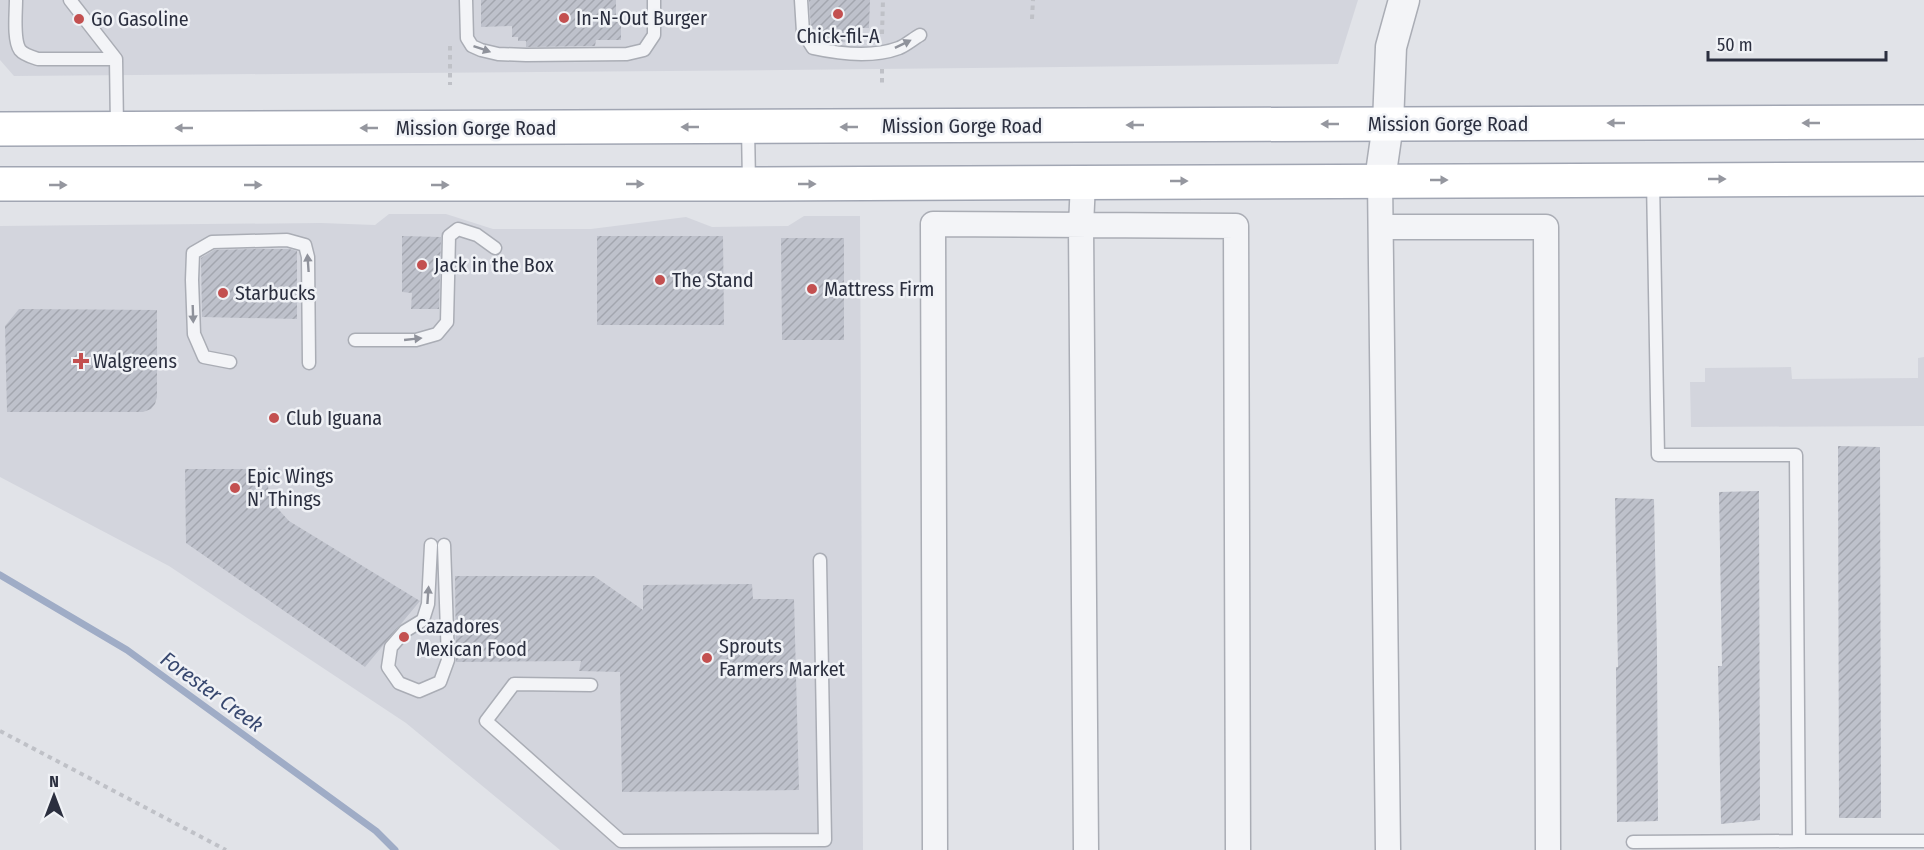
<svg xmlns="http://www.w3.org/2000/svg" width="1924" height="850" viewBox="0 0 1924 850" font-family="'Fira Sans Condensed',sans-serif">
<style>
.built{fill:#d3d5dd}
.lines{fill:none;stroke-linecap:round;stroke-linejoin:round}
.stream{stroke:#9facc6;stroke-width:7}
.building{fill:url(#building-hatch)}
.service-casing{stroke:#aaadb5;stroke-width:15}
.minor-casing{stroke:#aaadb5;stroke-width:27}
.tertiary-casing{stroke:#aaadb5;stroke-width:33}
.primary-casing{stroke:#a1a6b3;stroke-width:36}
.path{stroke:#bfc1c7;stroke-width:4;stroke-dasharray:4.5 4.5;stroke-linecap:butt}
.service{stroke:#f3f4f7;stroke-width:12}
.minor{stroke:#f3f4f7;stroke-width:24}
.tertiary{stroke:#f3f4f7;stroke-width:30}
.primary{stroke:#fff;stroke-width:33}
.oneway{fill:#8f929b}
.oneway2{fill:#95979f}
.poi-dot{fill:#c35050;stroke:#f0f2f6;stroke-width:2}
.labels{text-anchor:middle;stroke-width:5;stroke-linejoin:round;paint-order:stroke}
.poi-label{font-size:20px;fill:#2b2f3f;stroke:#f0f2f6;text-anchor:start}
.street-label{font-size:20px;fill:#2b2f3f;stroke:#f0f2f6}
.water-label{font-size:21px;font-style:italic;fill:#38486f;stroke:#f0f2f6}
</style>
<defs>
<pattern id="building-hatch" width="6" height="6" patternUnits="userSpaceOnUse" patternTransform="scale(1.5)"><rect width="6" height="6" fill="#bec1cb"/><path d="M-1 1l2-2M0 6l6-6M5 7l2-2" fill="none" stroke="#a3a6af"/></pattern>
</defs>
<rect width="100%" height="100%" fill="#e1e3e8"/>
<path class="built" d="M0 0H1358L1338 64 782 70 14 76 0 60Z
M389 214H446L493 229H591L686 217 712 227 788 226 804 216H860L863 850H560L406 723 169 566 0 477V226L321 223 375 225Z
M1924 357V426L1691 427 1690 382H1705V368L1791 367 1792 379 1918 378V358Z"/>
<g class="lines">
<path class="stream" d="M0 575 127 650 376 831 395 850"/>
</g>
<path class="building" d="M481 0H616V22H621V40H596L595 46 526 47V41H518V37H512V26L481 27Z
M809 0H870L869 28H861V43L818 41V29H811Z
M402 236 441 237 439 309H411L412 293 402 292Z
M597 236H723L724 325H597Z
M781 238H844V340H782Z
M255 249H289L297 251V319L202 317 201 258 214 250Z
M19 309 157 310V397L155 404 151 409 143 412H7L5 326Z
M1838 446 1880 447 1881 818H1839Z
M185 469H267L269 499 289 521 420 601 365 667 186 543Z
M1759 491 1760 820 1721 824 1718 666H1722L1719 492Z
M1615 498 1654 499 1657 653 1658 821 1617 822 1616 667H1618Z
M455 576H594L643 610V585L752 584 753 599H794L799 790 622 792 620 672 579 671 581 661 456 662Z"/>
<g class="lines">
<defs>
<path id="service" d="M16 0C16 13 13 40 20 50 24 55 32 57 38 59H116
M70 0 116 59 117 127
M466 0 467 38 472 46 481 50 498 54 526 55 627 54 644 50 654 35V0
M801 0 803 32 813 48C840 54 872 58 899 48 906 45 913 39 920 35
M748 128 749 183
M355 340H416L437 334 447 322 449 236 458 229 477 235 495 248
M230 362 204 357 194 334 192 280 193 253 212 242 287 240 305 245 308 257 309 363
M431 545 428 604 423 620 405 631 391 647 388 667 399 683 419 691 440 682 448 660 444 545
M591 685 514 684 486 721 621 841 825 840 820 560
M1799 841H1924
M1633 842 1799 841 1796 455H1658L1653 180"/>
<path id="minor" d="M1380 180 1388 850
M1083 182 1081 226 1086 850
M1381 227H1546L1548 850
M935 850 933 224 1236 226 1238 850"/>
<path id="tertiary" d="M1380 180 1388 124 1391 47 1404 0"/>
<path id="primary" d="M0 129 1924 122
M0 184H749L1924 179"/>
</defs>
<use href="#service" class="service-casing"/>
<use href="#minor" class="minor-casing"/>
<use href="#tertiary" class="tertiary-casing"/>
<use href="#primary" class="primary-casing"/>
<path class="path" d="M1032 19 1033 0
M882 34 883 0
M450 46V85
M882 69V86
M0 731 226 850"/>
<use href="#service" class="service"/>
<use href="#minor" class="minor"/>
<use href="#tertiary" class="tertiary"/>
<use href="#primary" class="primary"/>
</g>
<defs><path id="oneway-solid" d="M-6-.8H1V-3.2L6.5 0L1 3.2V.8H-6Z" transform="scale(1.5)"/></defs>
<g class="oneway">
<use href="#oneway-solid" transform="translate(903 44) rotate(-26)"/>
<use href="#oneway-solid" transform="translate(482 49) rotate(19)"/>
<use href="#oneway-solid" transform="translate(308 263) rotate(-94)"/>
<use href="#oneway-solid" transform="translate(193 314) rotate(88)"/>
<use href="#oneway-solid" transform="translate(413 339) rotate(-6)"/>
<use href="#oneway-solid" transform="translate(428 595) rotate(-86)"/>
</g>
<g class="oneway2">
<use href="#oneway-solid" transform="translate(1616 123) rotate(180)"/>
<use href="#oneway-solid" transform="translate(1811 123) rotate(180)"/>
<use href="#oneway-solid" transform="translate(1330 124) rotate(180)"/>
<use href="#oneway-solid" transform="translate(1135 125) rotate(180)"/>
<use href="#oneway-solid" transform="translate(690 127) rotate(180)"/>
<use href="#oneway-solid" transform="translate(849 127) rotate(180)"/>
<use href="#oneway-solid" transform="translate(184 128) rotate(180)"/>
<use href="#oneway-solid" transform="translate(369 128) rotate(180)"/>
<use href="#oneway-solid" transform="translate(1717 179)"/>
<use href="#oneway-solid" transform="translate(1439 180)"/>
<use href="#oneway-solid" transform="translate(1179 181)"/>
<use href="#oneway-solid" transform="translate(635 184)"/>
<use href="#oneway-solid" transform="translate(807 184)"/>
<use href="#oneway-solid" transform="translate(58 185)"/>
<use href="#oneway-solid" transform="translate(253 185)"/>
<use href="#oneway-solid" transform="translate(440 185)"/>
</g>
<g class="poi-dot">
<circle cx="838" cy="14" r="6"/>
<circle cx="564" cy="18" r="6"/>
<circle cx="79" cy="19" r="6"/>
<circle cx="422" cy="265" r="6"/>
<circle cx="660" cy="280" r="6"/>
<circle cx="812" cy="289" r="6"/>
<circle cx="223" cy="293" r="6"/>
<path d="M78 352h6v6h6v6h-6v6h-6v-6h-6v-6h6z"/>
<circle cx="274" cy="418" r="6"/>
<circle cx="235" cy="488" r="6"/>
<circle cx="404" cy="637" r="6"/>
<circle cx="707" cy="658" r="6"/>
</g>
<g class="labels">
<g class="poi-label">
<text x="576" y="25">In-N-Out Burger</text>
<text x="91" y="26">Go Gasoline</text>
<text x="838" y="43" text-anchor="middle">Chick-fil-A</text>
<text x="434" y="272">Jack in the Box</text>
<text x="672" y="287">The Stand</text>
<text x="824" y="296">Mattress Firm</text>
<text x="235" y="300">Starbucks</text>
<text x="93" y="368">Walgreens</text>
<text x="286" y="425">Club Iguana</text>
<text x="247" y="483">Epic Wings<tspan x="247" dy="23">N' Things</tspan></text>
<text x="416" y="633">Cazadores<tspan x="416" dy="23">Mexican Food</tspan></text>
<text x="719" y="653">Sprouts<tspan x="719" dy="23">Farmers Market</tspan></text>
</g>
<g class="street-label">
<text x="1448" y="131">Mission Gorge Road</text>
<text x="962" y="133">Mission Gorge Road</text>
<text x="476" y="135">Mission Gorge Road</text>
</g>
<g class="water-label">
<text transform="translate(212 692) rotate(36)" y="7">Forester Creek</text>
</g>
</g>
<g transform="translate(54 796)" stroke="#f0f2f6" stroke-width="4.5" paint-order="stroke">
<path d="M0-4.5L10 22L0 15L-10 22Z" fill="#2b2f3f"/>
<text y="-9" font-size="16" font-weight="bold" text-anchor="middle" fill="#2b2f3f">N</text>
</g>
<path d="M1708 51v9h178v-9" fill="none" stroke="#2b2f3f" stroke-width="3"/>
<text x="1717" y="51" font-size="18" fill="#2b2f3f" stroke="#f0f2f6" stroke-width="4.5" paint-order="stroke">50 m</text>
</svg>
